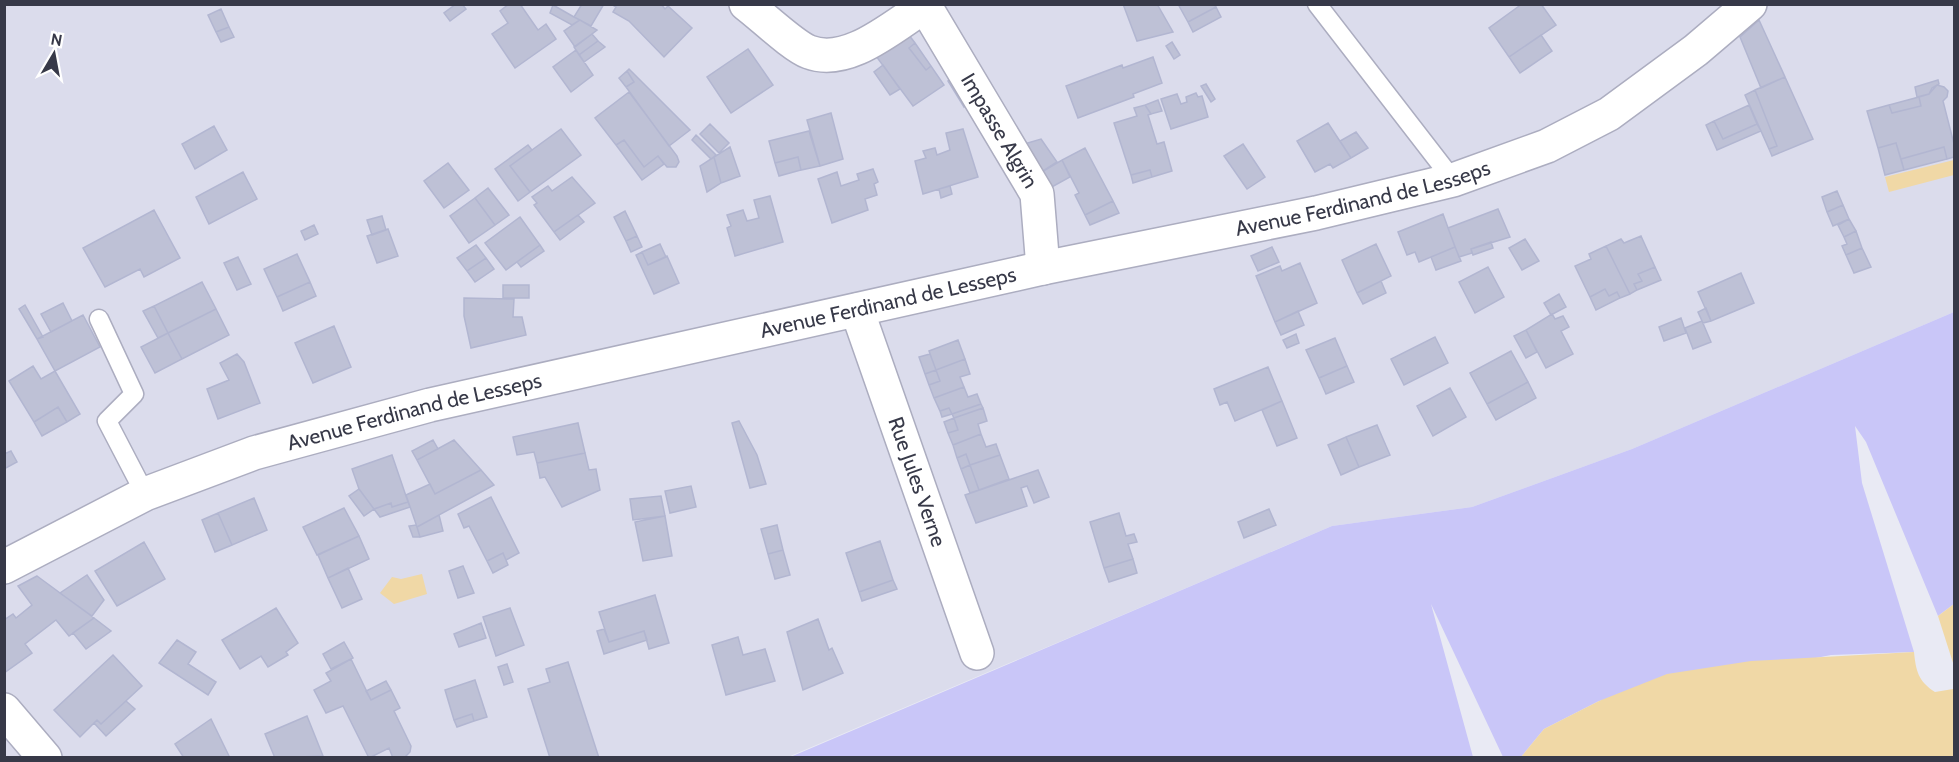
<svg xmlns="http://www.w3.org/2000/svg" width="1959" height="762" viewBox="0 0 1959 762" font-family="Cabin,sans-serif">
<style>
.residential{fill:#dbdcec}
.sand{fill:#c9c6f8}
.water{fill:#f0d8a6}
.building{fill:#bec1d6;stroke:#b2b6d1;stroke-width:1.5}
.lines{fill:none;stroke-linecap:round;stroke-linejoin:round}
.lane-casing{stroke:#acadc0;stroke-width:21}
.street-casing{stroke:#acadc0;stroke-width:36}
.lane{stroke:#fff;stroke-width:18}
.street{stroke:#fff;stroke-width:33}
.labels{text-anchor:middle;stroke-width:4.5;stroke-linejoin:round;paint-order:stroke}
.street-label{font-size:21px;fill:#373948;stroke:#fff}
</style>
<rect width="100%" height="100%" fill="#e9eaf4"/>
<path class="residential" d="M4 5H1954V312L1632 449 1472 507 1332 526 788 757H5Z"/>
<path class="sand" d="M1954 312V604L1938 616 1866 442 1855 426 1862 483 1914 652 1831 655 1599 701 1544 729 1521 757H1503L1431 604 1473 757 788 758 1332 526 1472 507 1632 449Z"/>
<path class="water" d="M1954 160V175L1889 192 1885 177Z
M422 574 427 594 394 604 380 593 392 577 401 579Z
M1954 604V666L1938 616Z
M1914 652C1916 671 1918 681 1935 692L1953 689 1954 681V757H1521L1544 729 1599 701 1667 674 1751 661Z"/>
<path class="building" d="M456 4H462L466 9 450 21 444 13Z
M509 4H520L538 30 546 24 556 39 515 68 492 34 508 23 500 11Z
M582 4H604L591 26 574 17Z
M611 4H661L665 9 668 6 692 28 664 57 629 21 613 12 616 7Z
M1123 4H1157L1173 32 1137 41Z
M1178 4H1214L1216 7 1188 22Z
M1522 4H1541L1556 25 1509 57 1489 28Z
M553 5 574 17 580 20 572 25 550 13Z
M1216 7 1221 17 1193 32 1188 22Z
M221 9 229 27 216 32 208 15Z
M580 20 597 30 575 47 564 31Z
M1759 20 1785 77 1761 88 1740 37Z
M902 26 915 43 909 48 926 70 931 66 944 85 913 106 870 48Z
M229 27 234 37 221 42 216 32Z
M592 34 598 41 579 55 574 47Z
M1541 35 1552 51 1520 73 1509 57Z
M598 41 605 47 584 62 579 55Z
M1172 42 1180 55 1174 59 1166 46Z
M915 43 931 66 926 70 909 48Z
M748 49 773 85 731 113 707 77Z
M576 50 593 75 571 92 553 67Z
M1153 57 1162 83 1133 94 1134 97 1078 118 1066 86 1122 65 1123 68Z
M883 65 900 89 890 95 874 72Z
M629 69 690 130 669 146 626 87 634 82 627 71Z
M627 71 634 82 626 87 619 78Z
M958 75 973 98 964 107 948 81Z
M1785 77 1813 139 1772 156 1769 149 1777 146 1755 90Z
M1938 80 1939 84 1932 88 1929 94 1917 97 1915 87Z
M1206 84 1215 99 1211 102 1201 86Z
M1937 85 1944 87 1948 91 1947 97 1943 101 1954 144V157L1947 159 1944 147 1901 159 1896 143 1878 148 1867 111 1889 105 1892 113 1921 106 1919 97 1929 94Z
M1755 90 1777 146 1769 149 1745 95Z
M629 92 677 156 679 162 676 167H667L658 156 644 167 624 140 616 145 595 118Z
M1196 93 1198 97 1202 96 1208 117 1171 129 1161 99 1177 94 1181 104 1187 102 1186 97Z
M1919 97 1921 106 1892 113 1889 105Z
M1158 100 1162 111 1151 114 1145 105Z
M1145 105 1151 114 1148 115 1157 144 1164 142 1172 171 1152 177 1150 170 1131 175 1114 123 1137 116 1134 108Z
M1749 105 1757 124 1723 139 1714 121Z
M831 113 843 159 820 166 807 120Z
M1714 121 1723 139 1757 124 1761 131 1717 150 1706 125Z
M1328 123 1351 158 1333 168 1330 164 1315 172 1297 141Z
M710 124 729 143 719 153 700 134Z
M214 126 227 150 195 169 182 144Z
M561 129 581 155 530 192 510 166Z
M963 129 978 177 923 194 915 161 926 158 923 151 935 148 937 155 950 150 946 133Z
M809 131 820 166 801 170 798 157 775 163 769 141Z
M1356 132 1368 148 1351 158 1340 141Z
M696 135 716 155 711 159 692 140Z
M1041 139 1057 162 1040 173 1021 145Z
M624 140 644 167 658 156 664 164 642 180 616 145Z
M1896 143 1904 170 1885 175 1878 148Z
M1243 144 1265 177 1247 189 1224 156Z
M528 145 532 150 510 166 530 192 518 201 495 169Z
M730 147 740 176 721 183 714 157Z
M1944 147 1947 159 1904 170 1901 159Z
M1085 148 1113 201 1085 215 1075 195 1079 193 1062 160Z
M714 157 721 183 707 192 700 166Z
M798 157 801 170 779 176 775 163Z
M1062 160 1070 177 1050 188 1040 173Z
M448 163 469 190 444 208 424 181Z
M873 169 878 182 874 184 877 195 865 199 868 210 832 223 818 179 837 172 841 186 859 180 857 174Z
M1150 170 1152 177 1133 183 1131 175Z
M243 172 257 199 209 224 196 197Z
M572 177 595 203 554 232 534 205 537 203 532 197 548 186 552 191Z
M950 186 952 194 941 198 939 189Z
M488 188 509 215 495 225 475 198Z
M1837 191 1843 205 1827 212 1822 197Z
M770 196 783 242 735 256 727 228 731 226 727 215 743 210 747 221 759 218 754 200Z
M475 198 495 225 469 243 450 216Z
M1113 201 1119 213 1090 225 1085 215Z
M1843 205 1849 219 1833 226 1827 212Z
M1498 209 1510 237 1471 249 1472 253 1459 257 1448 228Z
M154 210 180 258 144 277 140 269 105 287 83 248Z
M625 211 637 236 626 241 614 217Z
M1443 214 1455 247 1419 262 1415 252 1407 255 1398 232Z
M578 215 584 222 560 240 554 232Z
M382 216 386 230 372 235 367 220Z
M520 217 540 245 506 270 485 243Z
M1849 219 1856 231 1844 237 1838 225Z
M314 225 318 234 305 240 301 231Z
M388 229 398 256 377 263 367 236Z
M1856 231 1862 248 1846 255 1842 246 1847 244 1844 237Z
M637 236 642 247 631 252 626 241Z
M1641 236 1655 267 1638 274 1642 281 1634 284 1637 290 1630 294 1606 246 1621 239 1624 243Z
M1525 239 1539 261 1522 270 1509 248Z
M1491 242 1493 248 1473 255 1471 249Z
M660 244 666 257 648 265 642 252Z
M1376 244 1391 276 1357 293 1342 260Z
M476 245 486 258 467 271 457 258Z
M540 245 544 251 521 267 517 262Z
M1606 246 1630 294 1620 298 1617 292 1609 296 1605 289 1590 297 1575 266 1591 259 1589 254Z
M1272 247 1279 262 1258 271 1251 256Z
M1455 247 1461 261 1436 270 1431 257Z
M1862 248 1871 267 1854 273 1846 255Z
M642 252 648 265 667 256 679 283 654 294 636 255Z
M297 254 310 282 277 297 264 269Z
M238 257 251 284 237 290 224 263Z
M486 258 494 269 475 282 467 271Z
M1300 263 1317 303 1275 322 1256 276 1280 266 1282 271Z
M1488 267 1504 297 1475 313 1459 282Z
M1655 267 1661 280 1637 290 1634 284 1642 281 1638 274Z
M1741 273 1754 303 1711 321 1698 292Z
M1381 281 1386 293 1363 304 1357 293Z
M202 282 216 309 168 333 154 306Z
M310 282 316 296 283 311 277 297Z
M503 285H529V298H503Z
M1605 289 1609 296 1617 292 1620 298 1596 310 1590 297Z
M1559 294 1566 307 1551 315 1544 303Z
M464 298 514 299 513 317H522L526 335 471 348 464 316Z
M63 303 72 321 51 332 41 314Z
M25 305 43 337 37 339 19 309Z
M154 306 168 333 158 338 143 311Z
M1706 308 1711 321 1703 323 1698 312Z
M216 309 229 335 182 359 168 333Z
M1298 311 1304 325 1281 335 1275 322Z
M1552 314 1555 319 1563 316 1569 327 1561 331 1573 354 1546 368 1526 330Z
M83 315 100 347 55 371 37 339Z
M1681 318 1686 333 1664 341 1659 327Z
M1702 321 1711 342 1693 349 1685 328Z
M334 326 351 367 313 383 295 343Z
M1526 330 1537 352 1526 358 1514 336Z
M168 333 182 359 155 373 141 347Z
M1296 334 1299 343 1287 348 1283 340Z
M1435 337 1448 363 1404 385 1391 359Z
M1335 338 1347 366 1319 378 1306 350Z
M958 340 965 359 936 370 929 351Z
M1511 351 1528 382 1487 404 1470 373Z
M237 354 244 362 260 403 218 419 207 389 229 380 220 363Z
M930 354 936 370 925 374 919 357Z
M965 359 970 374 960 377 964 387 934 398 929 385 940 381 936 370Z
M33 366 41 379 55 371 80 414 67 422 58 407 34 422 9 381Z
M1347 366 1354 382 1326 394 1319 378Z
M1268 367 1282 401 1235 421 1227 402 1220 405 1214 389Z
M936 370 940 381 929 385 925 374Z
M1528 382 1536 398 1496 420 1487 404Z
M964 387 968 397 977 394 981 404 952 414 949 408 940 411 934 398Z
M1450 388 1466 417 1433 436 1417 406Z
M1282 401 1297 438 1277 446 1262 410Z
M981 404 983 408 954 418 952 414Z
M58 407 67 422 42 436 34 422Z
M949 408 952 414 942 417 940 411Z
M983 408 987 421 978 424 981 434 953 445 948 433 958 430 954 418Z
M954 418 958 430 948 433 944 422Z
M739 421 757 455 766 484 750 488 732 423Z
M578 423 585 453 537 463 534 452 517 455 513 437Z
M1377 425 1390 455 1359 467 1346 437Z
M981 434 986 447 996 444 1000 455 970 465 966 454 957 458 953 445Z
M1346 437 1359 467 1341 475 1328 445Z
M433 440 438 449 417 460 412 451Z
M454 440 481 470 435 494 417 460Z
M11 451 17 462 4 469V454Z
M585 453 589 470 596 469 600 490 562 507 545 477 540 478 537 463Z
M966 454 970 465 961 469 957 458Z
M392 455 408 502 392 507 391 503 374 509 359 489 352 469Z
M1000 455 1009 479 979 490 970 465Z
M970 465 979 490 970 493 961 469Z
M481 470 494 485 417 527 406 495 430 484 435 494Z
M1038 470 1049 497 1034 503 1027 486 1021 488 1027 506 976 523 965 495Z
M691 486 696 507 670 513 665 491Z
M359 489 374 509 364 516 349 496Z
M661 496 665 516 633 520 630 499Z
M491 497 519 553 506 560 503 553 487 561 469 526 464 528 458 514Z
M254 498 267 530 232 545 218 513Z
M408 502 410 507 380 517 374 509 391 503 392 507Z
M344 508 359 536 317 555 303 527Z
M1269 509 1276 525 1244 538 1238 522Z
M218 513 232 545 215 552 202 520Z
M1119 513 1126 536 1134 534 1137 542 1128 544 1133 559 1104 568 1090 522Z
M439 515 443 531 420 537 417 527Z
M665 516 672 556 643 561 635 522Z
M416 525 417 527 420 537H413L409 526Z
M777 525 783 550 768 554 761 529Z
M359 536 369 559 328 578 318 555Z
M880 541 893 580 859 592 846 553Z
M144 542 165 579 117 606 95 571Z
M783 550 790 575 775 579 768 554Z
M503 553 508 565 493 573 487 561Z
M1133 559 1137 573 1109 582 1104 568Z
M463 566 474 593 458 598 449 571Z
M348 568 362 599 342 608 328 578Z
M87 575 104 600 92 616 60 593Z
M37 576 94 618 69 636 56 620 25 644 32 653 4 673V620L13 614 16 618 32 605 18 586Z
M893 580 897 589 862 601 859 592Z
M655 595 669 643 649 649 644 631 609 642 599 612Z
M276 608 298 643 286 652 288 655 268 667 261 656 240 669 222 640Z
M510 608 524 645 496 656 483 617Z
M94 618 111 631 86 649 73 633Z
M818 619 829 650 832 648 843 673 803 690 787 632Z
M481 623 486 638 459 647 454 634Z
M604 629 609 642 644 631 647 640 604 654 597 631Z
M738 637 743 655 765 649 775 681 726 695 712 645Z
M177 640 196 652 188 664 216 682 208 695 159 663Z
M344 642 353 658 331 669 323 654Z
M113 655 142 686 101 724 97 720 80 737 54 710Z
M351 659 371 700 391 690 400 708 394 711 411 746 410 752 405 757 393 758 389 748 369 758 343 706 326 713 314 690 331 681 326 673Z
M568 662 599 758H550L528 689 550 682 546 669Z
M507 664 513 682 504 685 498 667Z
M475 680 487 717 474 721 472 714 454 720 445 690Z
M386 681 391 690 371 700 366 691Z
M126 701 135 709 106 736 94 723 97 720 101 724Z
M472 714 474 721 457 727 454 720Z
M307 716 323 756 275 758 265 734Z
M211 719 230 758H184L175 744Z"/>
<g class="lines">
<defs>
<path id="lane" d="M1317 4 1453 180
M99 319 134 394 107 421 145 494"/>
<g id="street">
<path d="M746 4C762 16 793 46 809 52 848 67 893 26 925 6"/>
<path id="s1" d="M927 4 925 6 1037 194 1043 268"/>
<path id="s2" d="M857 310 977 653"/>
<path id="s3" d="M4 567 145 494 254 453 430 405 1043 268 1316 213 1453 180 1547 146 1609 114 1696 50 1750 4"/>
<path d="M4 710 45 758"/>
</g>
</defs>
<use href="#lane" class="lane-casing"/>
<use href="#street" class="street-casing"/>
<use href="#lane" class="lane"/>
<use href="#street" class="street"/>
</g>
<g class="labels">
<g class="street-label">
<text dy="7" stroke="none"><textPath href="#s1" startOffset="148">Impasse Algrin</textPath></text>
<text dy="7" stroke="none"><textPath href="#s3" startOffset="1413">Avenue Ferdinand de Lesseps</textPath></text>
<text dy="7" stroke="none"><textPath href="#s3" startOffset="927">Avenue Ferdinand de Lesseps</textPath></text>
<text dy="7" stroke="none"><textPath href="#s3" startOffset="441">Avenue Ferdinand de Lesseps</textPath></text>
<text dy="7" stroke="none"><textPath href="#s2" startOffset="182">Rue Jules Verne</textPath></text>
</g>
</g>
<rect width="1959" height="762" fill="none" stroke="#373948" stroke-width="12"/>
<g transform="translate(54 54) rotate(10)" stroke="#ffffff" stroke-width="4.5" paint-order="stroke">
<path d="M0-4.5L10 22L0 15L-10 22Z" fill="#373948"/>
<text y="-9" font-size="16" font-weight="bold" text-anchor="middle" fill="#373948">N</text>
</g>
</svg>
